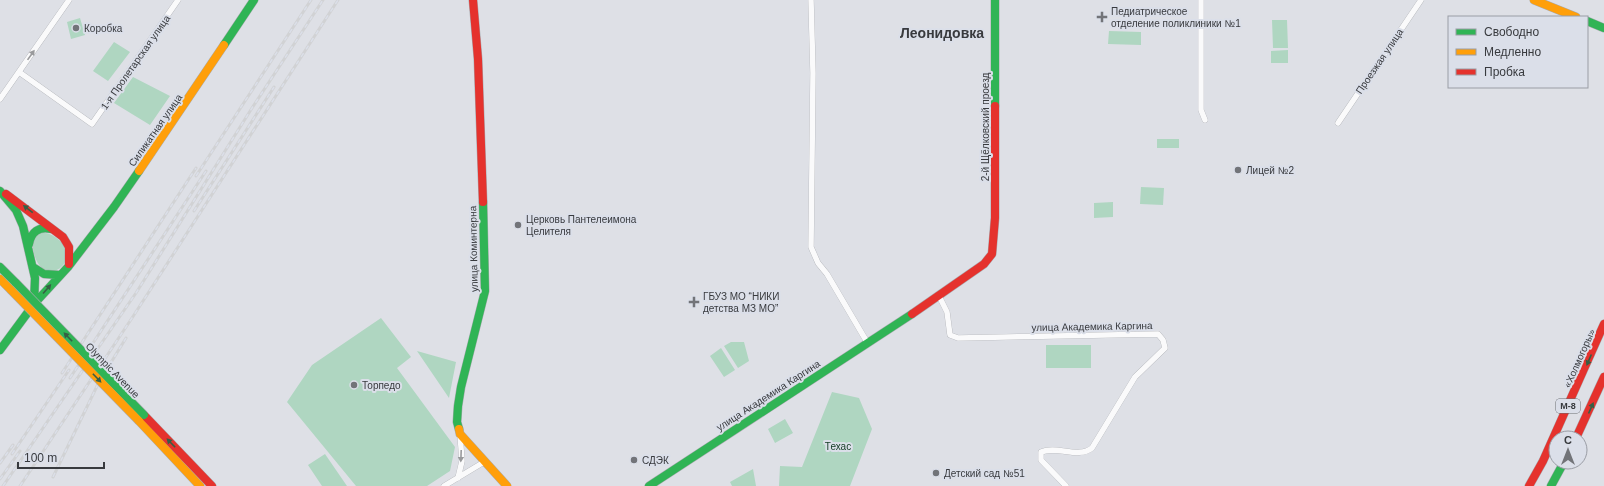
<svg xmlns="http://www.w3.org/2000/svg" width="1604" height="486" viewBox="0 0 1604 486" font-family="Arial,sans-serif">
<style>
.green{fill:#afd6c1}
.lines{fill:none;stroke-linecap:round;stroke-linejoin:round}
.street-casing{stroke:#a9abb0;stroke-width:6}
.fast-casing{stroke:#a9abb0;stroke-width:9}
.slow-casing{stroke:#a9abb0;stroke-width:9}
.jam-casing{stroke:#a9abb0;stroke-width:9}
.street{stroke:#fafafb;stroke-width:5.5}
.fast{stroke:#30b455;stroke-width:8}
.slow{stroke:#ff9f0a;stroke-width:8}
.jam{stroke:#e5322d;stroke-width:8}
.rail-casing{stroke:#d1d2d4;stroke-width:3}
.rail{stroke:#dbdfe9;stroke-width:1.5;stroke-dasharray:4.5;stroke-linecap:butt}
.fast-bridge-casing{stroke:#a9abb0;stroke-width:9;stroke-linecap:butt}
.slow-bridge-casing{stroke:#a9abb0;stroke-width:9;stroke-linecap:butt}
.fast-bridge{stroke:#30b455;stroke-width:8}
.slow-bridge{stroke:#ff9f0a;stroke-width:8}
.oneway{fill:#999a9c}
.oneway2{fill:#365f45}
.poi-dot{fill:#727479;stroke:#dbdfe9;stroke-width:1.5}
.labels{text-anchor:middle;stroke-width:4;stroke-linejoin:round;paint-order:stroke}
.shield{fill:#dbdfe9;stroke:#696c71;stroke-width:1}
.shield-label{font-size:9px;font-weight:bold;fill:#383a3e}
.poi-label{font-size:10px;fill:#383a3e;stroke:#dbdfe9;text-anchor:start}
.street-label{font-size:10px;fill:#383a3e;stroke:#dbdfe9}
.park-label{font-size:10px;fill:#123a23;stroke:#dbdfe9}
.district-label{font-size:14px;font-weight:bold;fill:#383a3e;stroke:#dbdfe9}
</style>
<rect width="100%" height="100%" fill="#dee0e6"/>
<path class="green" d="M80 18 85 35 71 39 67 22Z
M1272 20H1287L1288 48H1273Z
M1109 31 1141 32V45L1108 44Z
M114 42 130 52 108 81 93 71Z
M1288 50V63H1271V51Z
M133 77 170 96 150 125 114 103Z
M1157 139H1179V148H1157Z
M1141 187 1164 188 1163 205 1140 204Z
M1113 202V217L1094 218V203Z
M39 233C48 232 53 235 59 240 83 260 46 289 35 257 33 251 32 245 34 238Z
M381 318 411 357 397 368 455 447 450 471 427 486H356L287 402 312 365Z
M731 342H744L749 361 738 368 724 346Z
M1046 345H1091V368H1046Z
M721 348 735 370 724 377 710 356Z
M417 351 456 362 449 398Z
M832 392 859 398 872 429 850 486H779L780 466 802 467Z
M785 419 793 433 775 443 768 429Z
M325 454 347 486H322L308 465Z
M753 469 756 486H732L730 482Z"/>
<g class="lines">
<defs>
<path id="street" d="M811 0 813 73 811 247 818 263 827 274 867 342
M1201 0V110L1205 120
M19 72 92 124 178 0
M0 99 69 0
M1338 123 1421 0
M939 296 947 312 950 335 958 338 1158 334 1163 340 1165 348 1135 377 1092 448C1078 459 1057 445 1041 452V460L1066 486
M458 478 462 461 460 434
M444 486 484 462"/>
<path id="fast" d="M995 0V106
M1587 21 1604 28
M224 45 254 0
M0 191 16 210 23 226 35 278 34 304
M29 244C31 232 39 226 51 229
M0 267 16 283
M33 267 44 274 60 275
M0 350 34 304 68 267 114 207 139 171
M459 429 457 422 458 406 461 387 485 291 483 202
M649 486 912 314
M1551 486 1564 462"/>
<path id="slow" d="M1534 0 1576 17
M139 171 224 45
M0 279 11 290
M139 421 200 486
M459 429 460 434 507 486"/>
<path id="jam" d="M473 0 478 59 483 202
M6 194 63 237 69 247V264
M912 314 984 264 992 254 995 218V106
M144 415 212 486
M1576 438 1604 377
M1529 486 1543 461 1604 324"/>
</defs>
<use href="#street" class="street-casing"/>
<use href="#fast" class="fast-casing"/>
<use href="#slow" class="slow-casing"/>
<use href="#jam" class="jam-casing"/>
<use href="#street" class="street"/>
<use href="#fast" class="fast"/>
<use href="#slow" class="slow"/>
<use href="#jam" class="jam"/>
<defs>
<path id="rail" d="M196 176 311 0
M194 211 274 87
M62 373 196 168
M70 378 206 171
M12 454 69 370
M0 463 13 445
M53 477 99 382 126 338
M0 479 20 451
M3 486 136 293 252 108 323 0
M20 486 132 318 338 0"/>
</defs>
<use href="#rail" class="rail-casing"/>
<use href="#rail" class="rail"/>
<defs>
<path id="fast-bridge" d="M16 283 144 415"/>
<path id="slow-bridge" d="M11 290 139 421"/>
</defs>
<use href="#fast-bridge" class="fast-bridge-casing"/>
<use href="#slow-bridge" class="slow-bridge-casing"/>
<use href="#fast-bridge" class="fast-bridge"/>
<use href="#slow-bridge" class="slow-bridge"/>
</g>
<defs><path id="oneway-solid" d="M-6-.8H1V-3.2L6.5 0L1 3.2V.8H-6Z"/></defs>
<g class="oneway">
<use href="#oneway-solid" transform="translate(31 55) rotate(-55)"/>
<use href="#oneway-solid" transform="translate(461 456) rotate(92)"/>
</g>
<g class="oneway2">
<use href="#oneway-solid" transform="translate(28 209) rotate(-142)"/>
<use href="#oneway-solid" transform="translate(47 289) rotate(-49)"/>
<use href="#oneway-solid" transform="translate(68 337) rotate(-134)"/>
<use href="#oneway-solid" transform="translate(1589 360) rotate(113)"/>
<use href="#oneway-solid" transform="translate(97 378) rotate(46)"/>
<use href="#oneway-solid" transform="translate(1591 408) rotate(-66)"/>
<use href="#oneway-solid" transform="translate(171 443) rotate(-134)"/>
</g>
<g class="poi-dot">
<path d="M1100 11h4v4h4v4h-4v4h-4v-4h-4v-4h4z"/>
<circle cx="76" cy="28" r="4"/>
<circle cx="1238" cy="170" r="4"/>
<circle cx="518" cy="225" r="4"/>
<path d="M692 296h4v4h4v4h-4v4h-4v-4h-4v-4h4z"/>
<circle cx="354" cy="385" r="4"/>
<circle cx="634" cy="460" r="4"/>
<circle cx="936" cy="473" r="4"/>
</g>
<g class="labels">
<rect class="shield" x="1556" y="399" width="24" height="14" rx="3"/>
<g class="shield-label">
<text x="1568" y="409">М-8</text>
</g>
<g class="poi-label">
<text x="1111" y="15">Педиатрическое<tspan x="1111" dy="12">отделение поликлиники №1</tspan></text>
<text x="84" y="32">Коробка</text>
<text x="1246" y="174">Лицей №2</text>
<text x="526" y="223">Церковь Пантелеимона<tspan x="526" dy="12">Целителя</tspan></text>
<text x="703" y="300">ГБУЗ МО “НИКИ<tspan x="703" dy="12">детства МЗ МО”</tspan></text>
<text x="362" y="389">Торпедо</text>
<text x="642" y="464">СДЭК</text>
<text x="944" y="477">Детский сад №51</text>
</g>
<g class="street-label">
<text transform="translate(1379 61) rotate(-56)" y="4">Проезжая улица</text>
<text transform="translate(135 62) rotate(-55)" y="4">1-я Пролетарская улица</text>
<text transform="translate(985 127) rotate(-90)" y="4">2-й Щёлковский проезд</text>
<text transform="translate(155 130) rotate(-55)" y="4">Силикатная улица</text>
<text transform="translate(473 249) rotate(-91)" y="4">улица Коминтерна</text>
<text transform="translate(1092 326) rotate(-1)" y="4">улица Академика Каргина</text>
<text transform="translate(1579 358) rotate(-66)" y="4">«Холмогоры»</text>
<text transform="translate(113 370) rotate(46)" y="4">Olympic Avenue</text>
<text transform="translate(768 395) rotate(-33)" y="4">улица Академика Каргина</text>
</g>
<g class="park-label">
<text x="838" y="450">Техас</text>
</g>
<g class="district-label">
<text x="942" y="38">Леонидовка</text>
</g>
</g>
<rect x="1448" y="16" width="140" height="72" fill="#dbdfe9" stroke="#9a9da5"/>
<rect x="1456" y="29" width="20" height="6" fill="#30b455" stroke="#9a9da5"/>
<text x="1484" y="36" font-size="12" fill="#383a3e">Свободно</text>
<rect x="1456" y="49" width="20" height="6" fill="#ff9f0a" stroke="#9a9da5"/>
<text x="1484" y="56" font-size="12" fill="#383a3e">Медленно</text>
<rect x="1456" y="69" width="20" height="6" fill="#e5322d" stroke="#9a9da5"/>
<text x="1484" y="76" font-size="12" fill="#383a3e">Пробка</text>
<g transform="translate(1568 450)"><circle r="19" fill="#dbdfe9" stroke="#9a9da5"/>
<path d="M0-3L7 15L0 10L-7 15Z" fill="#727479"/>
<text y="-6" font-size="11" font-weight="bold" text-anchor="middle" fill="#383a3e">С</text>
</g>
<path d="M18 462v6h86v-6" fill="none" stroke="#383a3e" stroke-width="2"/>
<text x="24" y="462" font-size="12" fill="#383a3e" stroke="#dbdfe9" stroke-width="3" paint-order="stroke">100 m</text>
</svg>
